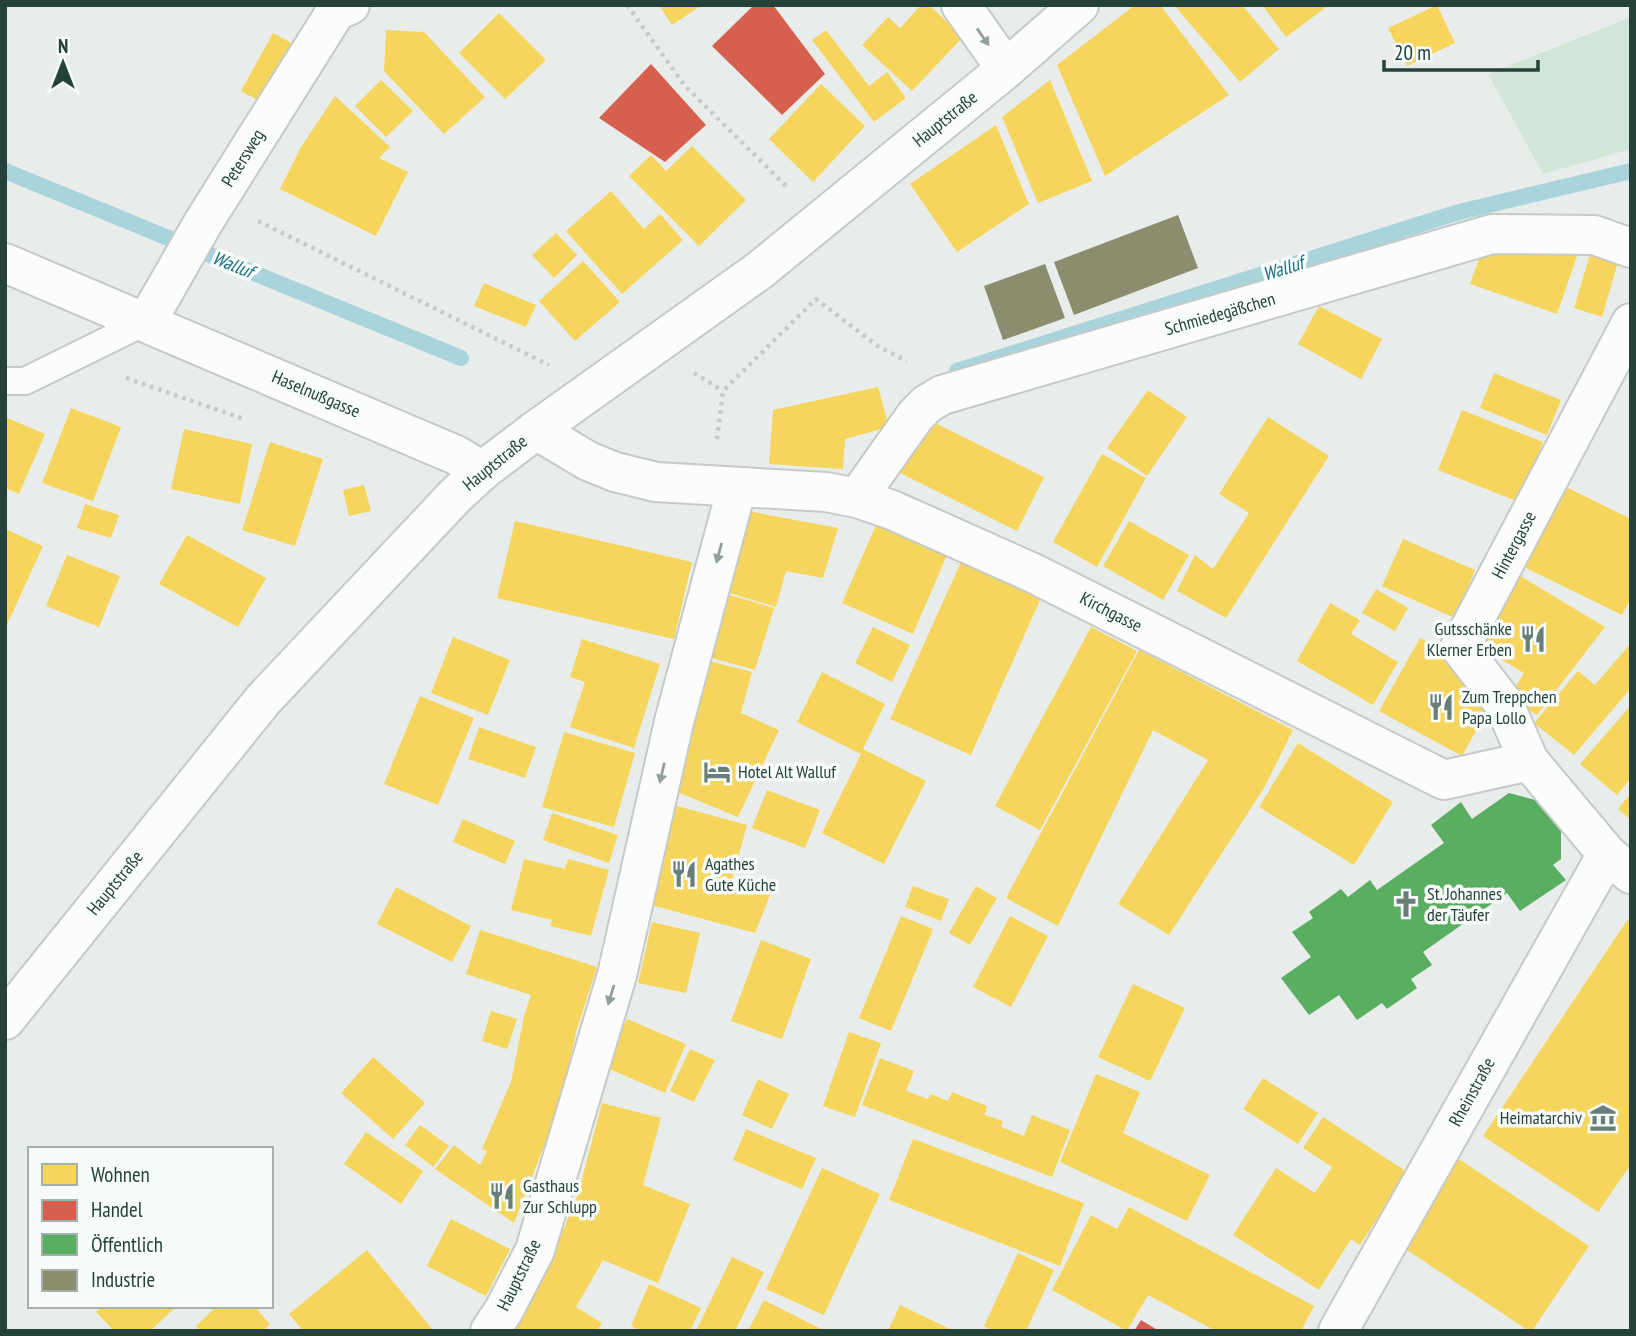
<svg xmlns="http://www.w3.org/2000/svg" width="1636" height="1336" viewBox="0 0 1636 1336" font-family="'PT Sans Narrow',sans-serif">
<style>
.green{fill:#d1e6d8}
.homes{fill:#f6d55c}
.shops{fill:#d6604d}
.public{fill:#5aae61}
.industry{fill:#8c8c6e}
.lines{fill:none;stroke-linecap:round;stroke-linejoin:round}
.stream{stroke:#a9d4db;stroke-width:16}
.service-casing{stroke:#c5cac8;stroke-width:30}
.minor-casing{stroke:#c5cac8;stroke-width:42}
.tertiary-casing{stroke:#c5cac8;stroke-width:42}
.path{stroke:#c3ccca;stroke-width:4.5;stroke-dasharray:3.5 5;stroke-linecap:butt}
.service{stroke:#fcfcfc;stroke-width:26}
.minor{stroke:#fcfcfc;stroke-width:38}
.tertiary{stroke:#fcfcfc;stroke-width:38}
.oneway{fill:#909f9b}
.labels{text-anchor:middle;stroke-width:7;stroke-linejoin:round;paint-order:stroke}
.street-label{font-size:18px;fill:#24423a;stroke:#f7fbf9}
.poi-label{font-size:18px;fill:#24423a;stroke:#f7fbf9;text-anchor:start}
.water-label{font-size:19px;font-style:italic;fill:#1c6f80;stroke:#f7fbf9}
</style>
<rect width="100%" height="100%" fill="#e8edeb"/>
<path class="green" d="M1631 17V149L1543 174 1488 74Z"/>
<path class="homes" d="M659 5H702L672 25Z
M921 5H929L963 37 912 91 862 45 888 17 900 28Z
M1135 5H1160L1229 95 1105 176 1057 65Z
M1174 5H1242L1279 49 1240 82Z
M1262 5H1329L1286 37Z
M1437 5 1455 43 1407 66 1388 28Z
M499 13 546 60 505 99 459 53Z
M386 30 424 32 485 97 444 134 384 71Z
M826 30 869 86 887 72 906 98 874 122 812 40Z
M273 33 293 44 261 102 241 91Z
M381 80 413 111 386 137 355 106Z
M1050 80 1092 181 1038 203 1002 117Z
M821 84 865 126 813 182 769 139Z
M335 96 390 147 379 158 408 172 376 236 280 189 301 147Z
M996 125 1029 204 957 252 910 184Z
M692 146 746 200 699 246 629 176 651 155 666 171Z
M611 191 644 229 660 214 683 240 622 294 566 231Z
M556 233 577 255 554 278 532 255Z
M1592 248 1620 255 1602 317 1574 308Z
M1482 250 1578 253 1557 314 1470 284Z
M583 261 620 302 575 341 539 301Z
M484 283 536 305 526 327 474 306Z
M1319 306 1382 339 1361 379 1298 344Z
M1494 373 1561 400 1547 435 1480 408Z
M878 387 889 427 845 439 843 469 769 464 773 410Z
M1148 390 1187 417 1147 476 1107 448Z
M71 408 121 427 93 501 42 483Z
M1462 410 1543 442 1519 502 1438 470Z
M5 417 45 434 19 494 5 488Z
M1268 417 1329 456 1226 618 1177 591 1195 555 1213 569 1249 513 1219 494Z
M927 419 1044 477 1017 531 900 473Z
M184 429 252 444 240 504 171 489Z
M270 442 323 459 295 546 242 530Z
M1102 454 1146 478 1097 567 1053 542Z
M364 485 371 511 349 516 343 490Z
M1562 485 1631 519V598L1622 615 1522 566Z
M85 504 119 515 111 538 77 528Z
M748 511 838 528 823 578 786 571 776 607 723 591Z
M515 521 692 562 674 639 497 598Z
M1129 521 1189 555 1163 600 1103 566Z
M876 525 947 555 913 634 842 603Z
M5 529 43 546 5 629Z
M187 535 266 578 238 627 159 584Z
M1403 539 1475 570 1455 618 1382 586Z
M67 555 120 576 99 627 46 606Z
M961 562 1041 598 971 755 890 719Z
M1517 574 1605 627 1537 715 1509 698 1524 673 1475 644Z
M1376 589 1408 608 1395 631 1362 613Z
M723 593 774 608 755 670 705 656Z
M1330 603 1360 620 1351 634 1398 662 1373 705 1297 661Z
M873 627 910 645 892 682 855 663Z
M1091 627 1137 651 1040 830 995 806Z
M453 637 510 660 488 715 431 693Z
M1420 638 1470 665 1460 682 1493 700 1462 756 1379 711Z
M582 639 660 664 634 748 570 727 585 682 570 677Z
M1631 643V688L1574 755 1534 723 1578 671 1595 685Z
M1139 650 1293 730 1264 788 1169 935 1118 904 1208 760 1153 730 1058 926 1006 898Z
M709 661 752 672 741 713 779 730 738 817 675 791Z
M822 672 885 704 863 749 926 781 884 864 822 833 861 754 797 722Z
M420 696 474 718 438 805 384 784Z
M1631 705V778L1617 795 1580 764Z
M479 727 536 747 525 778 468 759Z
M564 732 635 753 614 827 542 807Z
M1298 743 1393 802 1354 865 1259 807Z
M767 790 820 810 805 848 752 828Z
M1631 793V820L1618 809Z
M670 804 747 825 732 880 770 895 755 933 644 903Z
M552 813 618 835 609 863 543 840Z
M463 819 515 841 505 864 453 842Z
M524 859 565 869 568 859 609 870 591 936 550 926 552 920 511 910Z
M913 886 949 899 941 921 905 907Z
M976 886 997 898 970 945 949 933Z
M396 887 471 926 452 962 377 924Z
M901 916 933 929 891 1031 859 1018Z
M1010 916 1048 936 1011 1007 973 987Z
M1628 919 1631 921V1164L1598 1212 1483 1136Z
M652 922 700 933 686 993 638 983Z
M480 930 597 967 576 1032 561 1103 514 1223 435 1169 454 1145 480 1165 487 1151 482 1149 511 1082 524 1016 531 995 466 974Z
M761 940 811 959 782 1039 731 1021Z
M1133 984 1185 1008 1150 1081 1098 1057Z
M491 1011 517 1019 507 1049 482 1041Z
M627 1019 686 1044 665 1093 605 1067Z
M849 1032 881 1043 855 1117 823 1106Z
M690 1049 715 1060 694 1102 670 1091Z
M373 1057 425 1103 393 1139 341 1093Z
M880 1058 914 1071 906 1091 928 1099 931 1094 948 1101 952 1092 987 1106 985 1115 1003 1121 1001 1127 1024 1136 1032 1115 1070 1130 1052 1177 862 1105Z
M1096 1074 1140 1092 1123 1133 1210 1175 1187 1221 1060 1162Z
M1263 1078 1318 1113 1298 1144 1243 1109Z
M758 1079 789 1094 772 1129 742 1115Z
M602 1103 661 1118 643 1185 690 1204 658 1283 603 1260 576 1307 602 1323 597 1331H512L541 1284 578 1194Z
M1323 1117 1407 1172 1360 1245 1351 1239 1319 1290 1233 1235 1276 1168 1315 1193 1332 1167 1303 1148Z
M420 1125 449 1146 433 1167 405 1145Z
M746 1129 816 1158 802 1189 733 1160Z
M366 1132 423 1171 401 1204 344 1164Z
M913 1139 1084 1203 1060 1266 889 1200Z
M1459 1159 1589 1246 1532 1331H1529L1401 1246Z
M822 1168 880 1194 824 1315 766 1289Z
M1129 1207 1314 1306 1301 1331H1216L1148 1295 1127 1331 1052 1290 1091 1215 1117 1229Z
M451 1219 510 1249 486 1296 427 1266Z
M367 1250 434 1331H303L289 1314Z
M1018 1253 1054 1270 1026 1331H993L984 1326Z
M732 1257 764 1272 735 1331H696Z
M649 1284 701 1308 690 1331H642L631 1326Z
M764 1300 825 1331H748Z
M900 1305 954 1331H888Z
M102 1306H177L150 1331H114L96 1312Z
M217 1306H254L270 1324 263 1331H201L196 1326Z"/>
<path class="shops" d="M754 5H773L825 74 782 115 712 46Z
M651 64 706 125 665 162 599 118Z
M1141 1320 1159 1331H1134Z"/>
<path class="public" d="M1509 793 1543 802 1561 829V859L1553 865 1566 880 1520 911 1507 893 1423 952 1432 965 1411 979 1417 988 1387 1009 1382 1003 1357 1020 1339 995 1309 1015 1281 978 1311 957 1292 932 1313 918 1309 912 1341 889 1348 897 1370 880 1377 890 1444 843 1431 825 1461 802 1472 819Z"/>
<path class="industry" d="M1178 215 1198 268 1074 315 1054 262Z
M1045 264 1065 318 1003 340 984 286Z"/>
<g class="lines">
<path class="stream" d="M5 171 461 358
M957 371 1459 212 1631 171"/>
<defs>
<path id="service" d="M5 381H25L147 321"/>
<path id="minor" d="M961 5 1006 69
M5 263 437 447 456 455 482 471
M147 321 203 223 336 11 350 5
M536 430 588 461 615 472 656 482 826 492 857 498 892 510 1033 573 1444 780 1529 761 1607 854 1631 874
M857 498 916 415 927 404 942 395 1492 234 1594 235 1631 248
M1529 761 1504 704 1460 647 1631 323
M490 1331 504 1310 535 1250 617 975 674 722 737 487
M1338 1331 1607 854"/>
<path id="tertiary" d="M5 1020 263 700 454 497 482 471 536 430 760 270 1006 69 1079 5"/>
</defs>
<use href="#service" class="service-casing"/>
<use href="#minor" class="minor-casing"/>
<use href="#tertiary" class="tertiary-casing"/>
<path class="path" d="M627 5 685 86 788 188
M258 221 549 365
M694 373 723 391
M126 378 244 419
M717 439 723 391 816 299 879 347 907 361"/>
<use href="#service" class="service"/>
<use href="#minor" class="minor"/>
<use href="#tertiary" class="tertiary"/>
</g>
<defs><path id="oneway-solid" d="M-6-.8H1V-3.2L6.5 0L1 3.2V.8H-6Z" transform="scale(1.75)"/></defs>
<g class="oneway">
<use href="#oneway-solid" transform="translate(983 37) rotate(55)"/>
<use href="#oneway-solid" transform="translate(719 553) rotate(105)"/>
<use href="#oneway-solid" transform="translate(662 773) rotate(103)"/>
<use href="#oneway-solid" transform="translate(611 995) rotate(107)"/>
</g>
<defs>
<symbol id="restaurant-bare" viewBox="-9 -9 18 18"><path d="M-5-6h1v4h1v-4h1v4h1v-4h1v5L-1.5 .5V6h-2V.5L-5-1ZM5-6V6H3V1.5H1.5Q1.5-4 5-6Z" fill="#697e78" stroke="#f7fbf9" stroke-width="2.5" paint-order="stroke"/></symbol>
<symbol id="hotel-bare" viewBox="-9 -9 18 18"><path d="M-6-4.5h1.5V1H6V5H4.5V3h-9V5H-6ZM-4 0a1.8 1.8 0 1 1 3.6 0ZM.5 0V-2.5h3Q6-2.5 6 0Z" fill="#697e78" stroke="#f7fbf9" stroke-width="2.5" paint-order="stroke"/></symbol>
<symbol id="church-bare" viewBox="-9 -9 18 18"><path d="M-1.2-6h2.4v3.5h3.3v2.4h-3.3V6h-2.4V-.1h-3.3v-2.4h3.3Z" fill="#697e78" stroke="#f7fbf9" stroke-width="2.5" paint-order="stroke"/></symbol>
<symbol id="museum-bare" viewBox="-9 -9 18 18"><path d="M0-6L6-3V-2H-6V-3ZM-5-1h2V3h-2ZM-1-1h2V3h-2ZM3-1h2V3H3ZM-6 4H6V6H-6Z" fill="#697e78" stroke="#f7fbf9" stroke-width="2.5" paint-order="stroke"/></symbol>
</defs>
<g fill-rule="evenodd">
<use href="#restaurant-bare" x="1514" y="620" width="38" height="38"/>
<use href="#restaurant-bare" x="1422" y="688" width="38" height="38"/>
<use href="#hotel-bare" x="698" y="753" width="38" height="38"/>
<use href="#restaurant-bare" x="665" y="855" width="38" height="38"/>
<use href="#church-bare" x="1387" y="885" width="38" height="38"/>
<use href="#museum-bare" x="1584" y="1099" width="38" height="38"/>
<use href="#restaurant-bare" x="483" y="1177" width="38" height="38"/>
</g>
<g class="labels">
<g class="street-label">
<text transform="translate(945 119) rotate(-39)" y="6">Hauptstraße</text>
<text transform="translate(243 158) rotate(-58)" y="6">Petersweg</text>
<text transform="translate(1220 314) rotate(-16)" y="6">Schmiedegäßchen</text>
<text transform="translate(316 394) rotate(23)" y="6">Haselnußgasse</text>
<text transform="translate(495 463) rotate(-39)" y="6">Hauptstraße</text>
<text transform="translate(1514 545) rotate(-62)" y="6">Hintergasse</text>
<text transform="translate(1111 612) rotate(27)" y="6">Kirchgasse</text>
<text transform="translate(115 883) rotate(-51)" y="6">Hauptstraße</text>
<text transform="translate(1472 1092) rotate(-61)" y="6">Rheinstraße</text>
<text transform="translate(519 1275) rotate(-64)" y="6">Hauptstraße</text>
</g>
<g class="poi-label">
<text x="1512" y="635" text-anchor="end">Gutsschänke<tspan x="1512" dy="21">Klerner Erben</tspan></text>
<text x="1462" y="703">Zum Treppchen<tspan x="1462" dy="21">Papa Lollo</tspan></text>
<text x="738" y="778">Hotel Alt Walluf</text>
<text x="705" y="870">Agathes<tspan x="705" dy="21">Gute Küche</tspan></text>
<text x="1427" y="900">St. Johannes<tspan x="1427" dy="21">der Täufer</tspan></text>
<text x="1582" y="1124" text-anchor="end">Heimatarchiv</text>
<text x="523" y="1192">Gasthaus<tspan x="523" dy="21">Zur Schlupp</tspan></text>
</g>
<g class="water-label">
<text transform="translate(233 264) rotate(22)" y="7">Walluf</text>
<text transform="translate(1283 268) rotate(-18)" y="7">Walluf</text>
</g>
</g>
<rect width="1636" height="1336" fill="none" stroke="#24423a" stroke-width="14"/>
<rect x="28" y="1147" width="245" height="161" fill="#f7fbf9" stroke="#a3b1ad" stroke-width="2"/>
<rect x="42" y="1164" width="35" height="21" fill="#f6d55c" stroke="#a3b1ad" stroke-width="2"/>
<text x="91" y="1182" font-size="21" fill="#24423a">Wohnen</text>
<rect x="42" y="1200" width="35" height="21" fill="#d6604d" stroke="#a3b1ad" stroke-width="2"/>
<text x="91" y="1217" font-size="21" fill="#24423a">Handel</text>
<rect x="42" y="1234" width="35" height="21" fill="#5aae61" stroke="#a3b1ad" stroke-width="2"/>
<text x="91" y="1252" font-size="21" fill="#24423a">Öffentlich</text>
<rect x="42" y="1270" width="35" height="21" fill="#8c8c6e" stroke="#a3b1ad" stroke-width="2"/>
<text x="91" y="1287" font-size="21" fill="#24423a">Industrie</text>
<g transform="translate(63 63)" stroke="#f7fbf9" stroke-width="5" paint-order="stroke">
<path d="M0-5L12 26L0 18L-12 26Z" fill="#24423a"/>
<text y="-10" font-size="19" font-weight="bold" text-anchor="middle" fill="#24423a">N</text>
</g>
<path d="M1384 60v10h154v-10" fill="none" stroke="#24423a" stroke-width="3.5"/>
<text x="1394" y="60" font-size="21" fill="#24423a" stroke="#f7fbf9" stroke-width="5" paint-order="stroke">20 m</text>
</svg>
